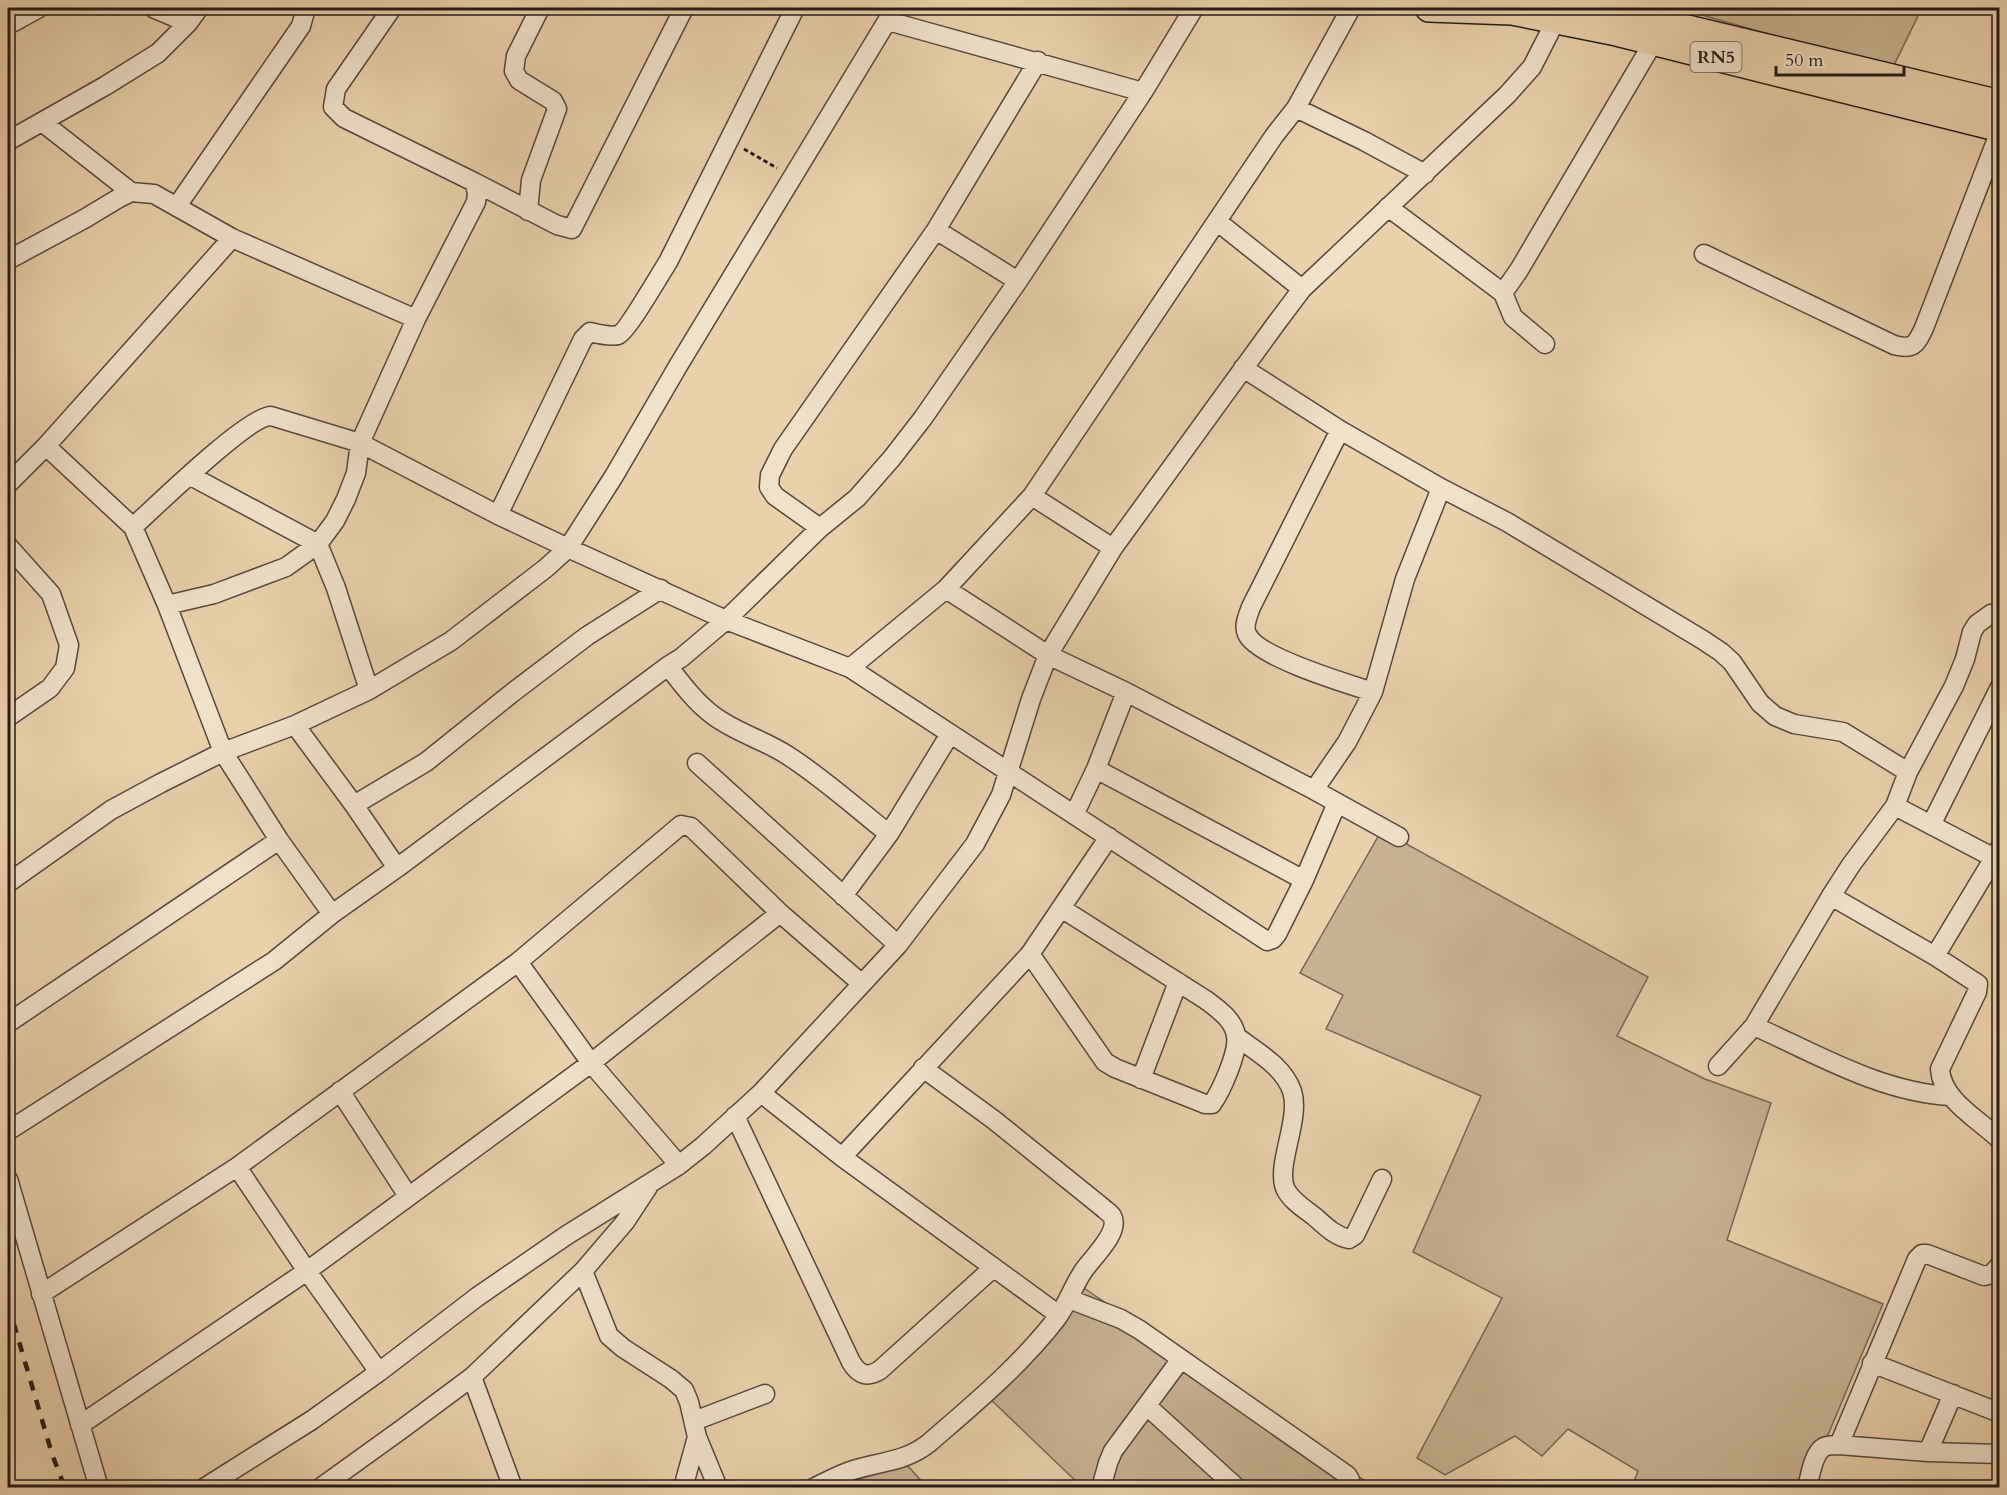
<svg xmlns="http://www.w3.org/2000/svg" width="2007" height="1495" viewBox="0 0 2007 1495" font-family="Cardo,serif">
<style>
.grass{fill:#c9b292;stroke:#786654;stroke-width:1.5}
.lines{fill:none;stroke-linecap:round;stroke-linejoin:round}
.street-casing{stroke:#57483c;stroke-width:21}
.primary-casing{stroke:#261a16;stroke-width:30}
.path{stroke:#261a16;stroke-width:3;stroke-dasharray:4.5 3;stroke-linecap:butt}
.street{stroke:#f1e1c9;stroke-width:18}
.primary{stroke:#ead1ac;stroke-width:27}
.rail{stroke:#261a16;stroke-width:4.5;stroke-dasharray:10 10;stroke-linecap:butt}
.labels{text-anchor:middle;stroke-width:5;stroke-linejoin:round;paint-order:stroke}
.shield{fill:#f1e1c9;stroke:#63564c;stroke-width:1.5}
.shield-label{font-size:18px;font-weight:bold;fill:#261a16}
</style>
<rect width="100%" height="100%" fill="#ead1ac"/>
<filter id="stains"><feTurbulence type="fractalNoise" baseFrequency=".00333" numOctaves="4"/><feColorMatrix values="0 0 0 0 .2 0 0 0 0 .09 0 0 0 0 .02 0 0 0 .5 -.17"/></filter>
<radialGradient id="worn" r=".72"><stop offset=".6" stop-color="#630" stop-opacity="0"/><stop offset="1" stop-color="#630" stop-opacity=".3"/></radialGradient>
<path class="grass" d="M1677 8H1922L1892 69Z
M1387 821 1408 845 1648 977 1617 1036 1705 1079 1771 1103 1727 1240 1883 1304 1806 1487H1632L1638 1471 1568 1429 1542 1456 1515 1436 1445 1475 1417 1458 1502 1298 1413 1252 1481 1096 1326 1029 1343 995 1300 973Z
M1084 1288 1374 1487H1082L984 1393Z
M907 1465 927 1487 828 1488Z"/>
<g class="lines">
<defs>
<path id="street" d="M153 8 188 23
M888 21 1143 92
M8 25 39 8
M1296 108 1364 141 1425 174
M42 122 131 192
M8 141 105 86 158 53 188 23 199 8
M474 182 557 225 572 229 684 8
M177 206 301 26 306 8
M1388 207 1503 293 1519 270 1654 41
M528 211 531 180 557 109 553 101 519 80 514 71 516 56 540 8
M1218 222 1302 289
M936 230 1018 281
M1704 254 1894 345C1913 350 1916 345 1924 328L2000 131
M8 260 84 219 119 198 131 192 154 194 232 238 416 319
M1503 293 1513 317 1545 344
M1243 368 1340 430 1441 488 1507 522 1703 640 1721 652 1732 662 1760 703 1775 716 1794 724 1843 732 1908 772
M1340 430 1251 607C1248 615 1243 626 1247 634 1257 657 1348 684 1373 692
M46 446 133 527 167 605 223 752 279 840 332 914
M189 475 318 544 336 588 369 690
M8 484 46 446 232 238
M1032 496 1113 548
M498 515 583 339 590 332C598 334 610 337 618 335 627 332 660 274 668 262L795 8
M133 527C155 507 248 416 271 416L360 443 498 515 568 548 726 620 850 668 1267 941 1273 939 1277 934 1304 880 1337 803
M820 528 775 496 769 487 770 475 783 449 936 230 1038 61
M8 546 51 594 69 645 65 668 50 688 8 717
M946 589 1048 655 1126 692 1314 790 1399 837
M167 605 214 594 286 567 318 544 335 521 346 499 356 473 360 443 416 319 476 202 477 193 474 182 344 118 333 107 336 89 392 8
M668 666C682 684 696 703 714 716 737 733 764 740 787 755 823 778 856 808 889 834
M850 668 946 589 1032 496 1274 136 1296 108 1351 8
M295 725 354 805 397 868
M697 763 898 945
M1096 769 1304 880
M1314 790 1347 742 1373 692 1405 579 1441 488
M354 805 426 762 512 693 587 636 661 589
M1895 806 2000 861
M1074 815 1096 769 1126 692
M1931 825 2000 687
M8 883 111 810 161 783 223 752 295 725 369 690 451 641 546 568 568 548 614 476 678 366 895 8
M843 896 889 834 950 734
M1831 896 1935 956 1978 984 1977 992 1940 1069C1942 1101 1979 1119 2000 1140
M1030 954 1105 1062 1115 1068 1205 1104H1212C1221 1091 1239 1052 1236 1036 1234 1020 1218 1009 1206 1000L1061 908
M1935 956 2000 848
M518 962 591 1063 679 1165
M8 1023 279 840
M1754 1026C1817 1054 1880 1092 1950 1096
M1237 1037C1257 1052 1283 1066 1292 1091 1301 1119 1276 1164 1285 1188 1290 1200 1305 1209 1315 1217 1325 1226 1335 1236 1349 1239L1355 1235 1382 1179
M1718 1066 1754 1026 1831 896 1851 865 1895 806 1908 772 1954 686 1965 659 1972 632 1977 624 1991 614 2000 613
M1141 1079 1178 982
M340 1091 408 1196
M761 1093 842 1157 1059 1315
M735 1116 851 1362C859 1375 867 1378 880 1370L993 1268
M8 1131 274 961 332 914 397 868 668 666 681 658 726 620 820 528 857 498 892 458 923 418 1018 281 1143 92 1194 8
M842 1157 1030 954 1109 837
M237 1167 307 1271 379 1372
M8 1179 99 1488
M583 1271 609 1336 623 1348 671 1379 684 1390 689 1402 697 1437 718 1488
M41 1294 237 1167 518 962 681 825 691 827 780 913 862 984
M1069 1299 1121 1319 1140 1330 1347 1475 1350 1480 1347 1488
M1872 1363 2000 1413
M472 1377 513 1488
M1147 1406 1237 1488
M694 1421 765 1394
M80 1425 307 1271 591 1063 780 913
M1839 1445 1917 1259 1922 1254H1927L1984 1276 1992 1274 2000 1265
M1928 1452 1953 1394
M204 1488 312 1420 379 1372 477 1297 567 1235 679 1165 703 1146 761 1093 898 945 975 844 1001 795 1031 699 1048 655 1113 548 1275 325 1302 289 1507 95 1532 67 1556 20
M320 1488 402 1429 472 1377 583 1271 625 1222 648 1187
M683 1488 697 1437
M813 1488C826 1482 840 1474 853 1470 882 1461 905 1462 929 1443 974 1404 1020 1366 1057 1318 1068 1303 1073 1286 1084 1270 1092 1258 1121 1232 1112 1216 1110 1213 1105 1210 1102 1207L994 1120 923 1068
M1101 1488 1108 1463 1113 1451 1181 1359
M1807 1488C1810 1477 1813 1453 1824 1447 1828 1445 1834 1445 1839 1445L1928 1452 2000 1454"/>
<path id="primary" d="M1429 8 1512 11 1612 31 2000 128
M1600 8 2000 104"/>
</defs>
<use href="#street" class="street-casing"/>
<use href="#primary" class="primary-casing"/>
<path class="path" d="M744 149 777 168"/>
<use href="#street" class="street"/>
<use href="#primary" class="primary"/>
<path class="rail" d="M8 1304 52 1454 65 1488"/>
</g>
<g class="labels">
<rect class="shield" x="1690.5" y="42" width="51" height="30" rx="4.5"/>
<g class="shield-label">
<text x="1716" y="63">RN5</text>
</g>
</g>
<rect width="2007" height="1495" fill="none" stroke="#ead1ac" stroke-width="30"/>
<rect x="9" y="9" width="1989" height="1477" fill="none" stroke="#261a16" stroke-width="3"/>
<rect x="15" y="15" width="1977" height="1465" fill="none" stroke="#261a16" stroke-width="1.5"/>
<path d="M1776 66v9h128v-9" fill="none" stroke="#261a16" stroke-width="3"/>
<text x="1785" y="66" font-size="18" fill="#261a16" stroke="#f1e1c9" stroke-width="4.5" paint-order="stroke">50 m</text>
<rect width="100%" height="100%" filter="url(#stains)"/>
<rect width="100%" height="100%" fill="url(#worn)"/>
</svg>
